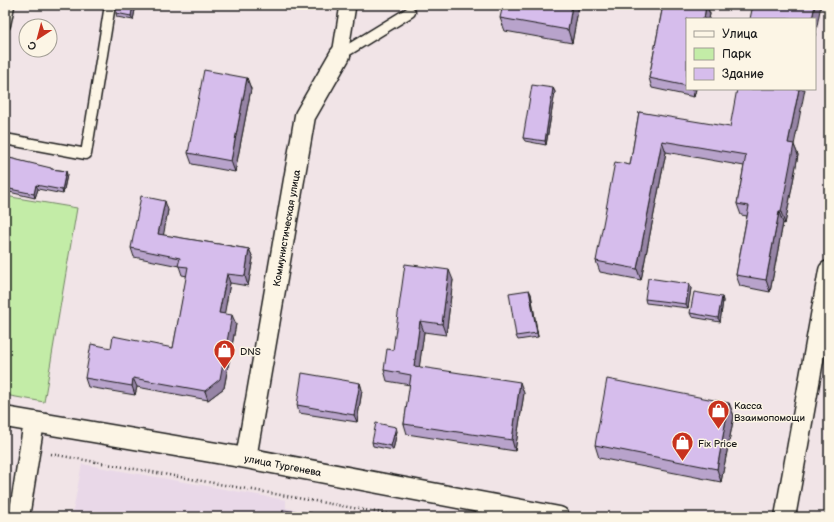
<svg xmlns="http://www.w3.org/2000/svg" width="834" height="522" viewBox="0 0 834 522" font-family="'Balsamiq Sans',sans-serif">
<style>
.built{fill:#e9d8e8}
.green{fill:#c3eca7;stroke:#708462}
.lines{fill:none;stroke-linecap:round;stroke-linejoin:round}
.service-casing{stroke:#1c1c1c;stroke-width:13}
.pedestrian-casing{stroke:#1c1c1c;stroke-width:18}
.minor-casing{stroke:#1c1c1c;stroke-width:23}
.path{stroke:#1c1c1c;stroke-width:2.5;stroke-dasharray:1 3;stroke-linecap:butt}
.service{stroke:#fcf5e5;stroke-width:10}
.pedestrian{stroke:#fcf5e5;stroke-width:15}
.minor{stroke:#fcf5e5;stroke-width:20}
.wall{fill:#b8a3cb;stroke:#1c1c1c}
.shaded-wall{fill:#9684a5;stroke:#1c1c1c}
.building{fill:#d6bdec;stroke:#1c1c1c}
.labels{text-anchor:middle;stroke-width:3;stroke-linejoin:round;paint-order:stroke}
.street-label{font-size:10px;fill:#1c1c1c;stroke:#fcf5e5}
.poi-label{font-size:10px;fill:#1c1c1c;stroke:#fcf5e5;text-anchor:start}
</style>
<rect width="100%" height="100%" fill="#f1e4e7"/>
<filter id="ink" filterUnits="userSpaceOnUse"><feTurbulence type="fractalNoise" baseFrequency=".025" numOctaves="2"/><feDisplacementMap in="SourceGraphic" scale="8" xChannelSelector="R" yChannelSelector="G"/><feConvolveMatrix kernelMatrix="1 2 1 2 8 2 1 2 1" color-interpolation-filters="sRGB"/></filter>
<g filter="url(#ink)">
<path class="built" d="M82 464 286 500V508L332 517H72Z"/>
<path class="green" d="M5 196 77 208 44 402 5 395Z"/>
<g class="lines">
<defs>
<path id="service" d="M5 25 9 6
M340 55 410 12
M5 139 86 154 110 5"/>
<path id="pedestrian" d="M340 55 348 5"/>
<path id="minor" d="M5 417 246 458 559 517
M246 458 305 116 340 55
M19 517 34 422
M785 517 829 271"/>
</defs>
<use href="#service" class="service-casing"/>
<use href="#pedestrian" class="pedestrian-casing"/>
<use href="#minor" class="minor-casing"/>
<path class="path" d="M51 454 404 517"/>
<use href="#service" class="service"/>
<use href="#pedestrian" class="pedestrian"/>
<use href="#minor" class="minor"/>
</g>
<path class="wall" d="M136 5 133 20 117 17 116 13Z
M579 5 572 43 505 31 500 18Z
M663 5H707L710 14 709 19H687V89H696L694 97 652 88 649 78Z
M247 78 251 89 235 172 192 164 188 153Z
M553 88 555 92 546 145 525 141 523 138Z
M639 112 794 145 798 155 785 224 783 223 770 292 740 286 736 275 747 216 741 215 737 204 744 166 666 152 641 280 600 272 596 261 630 165Z
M5 157 52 169 66 171 67 175 63 194 38 189 35 198 5 191Z
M168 210 163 235 249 249 253 258 248 286 230 283 224 314 236 324 224 388 208 400 137 387 135 395 88 387 85 378 111 348H173L187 276 182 275 179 266 134 257 131 248Z
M453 280 446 335 424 332 419 367 524 393 515 451 407 434 404 424 410 385 387 381 384 370 393 350Z
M689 284 691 288 688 308 646 303 645 299Z
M529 290 531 294 538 337 518 340 516 336Z
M722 297 723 301 720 322 692 317 690 313Z
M360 383 362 390 357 422 299 413 297 405Z
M729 403 734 416 721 482 599 458 595 445Z
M397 431 393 450 373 446 372 442Z"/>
<path class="shaded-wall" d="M133 5H136L133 20 131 16Z
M572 5H579L572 43 568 30Z
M706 5 710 14 709 19H704Z
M815 5H821L815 36V19H812Z
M247 78 251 89 235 172 231 161Z
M553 88 555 92 546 145 545 141Z
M692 89H696L694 97Z
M799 89H805L794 145 798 155 785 224 781 212 788 143Z
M662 141 666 152 641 280 637 269Z
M66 171 67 175 63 194 62 190Z
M36 185 38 189 35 198 34 194Z
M165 201 168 210 162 243 158 234Z
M779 212 783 223 770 292 766 280Z
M249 249 253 258 248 286 245 276Z
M449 270 453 280 446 335 442 324Z
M227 274 230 283 223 322 219 313Z
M689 284 691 288 688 308 686 304Z
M529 290 531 294 538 337 537 333Z
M722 297 723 301 720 322 718 318Z
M232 315 236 324 224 388 208 400 205 391Z
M420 321 424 332 418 377 414 366Z
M133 378 137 387 135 395 132 386Z
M520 382 524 393 515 451 512 440Z
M360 383 362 390 357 422 354 415Z
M729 403 734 416 721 482 717 469Z
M396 427 397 431 393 450 391 446Z"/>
<path class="building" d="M117 5H133L131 16 116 13Z
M503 5H572L568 30 500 18Z
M663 5H706L704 19H687V86L649 78Z
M753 5H815L812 19H750Z
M204 70 247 78 231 161 188 153Z
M532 85 553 88 545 141 523 138Z
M737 89H799L788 143 794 144 781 212H779L766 280 736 275 749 206 737 204 746 155 662 141 637 269 596 261 615 162 630 165 639 112 730 127Z
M5 157 51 168V169L66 171 62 190 36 185 34 194 5 188Z
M141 196 165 201 158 234 249 249 245 276 227 274 219 313 232 315 220 379 205 391 133 378 132 386 85 378 91 344 111 348 113 336 173 348 188 267 178 266 180 258 131 248Z
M405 264 449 270 442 324 420 321 414 366 520 382 512 440 404 424 411 375 384 370 387 349 393 350Z
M648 278 689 284 686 304 645 299Z
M529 290 537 333 516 336 509 293Z
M694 292 722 297 718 318 690 313Z
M302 373 360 383 354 415 297 405Z
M607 379 729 403 717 469 595 445Z
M376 423 396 427 391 446 372 442Z
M283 510 312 513 311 517H282Z"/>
</g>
<defs>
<symbol id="shop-pin" viewBox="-11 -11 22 30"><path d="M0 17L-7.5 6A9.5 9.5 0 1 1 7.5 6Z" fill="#c8321e" stroke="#fcf5e5"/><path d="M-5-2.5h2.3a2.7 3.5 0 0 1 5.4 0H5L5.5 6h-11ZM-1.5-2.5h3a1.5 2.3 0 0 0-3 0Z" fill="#fff"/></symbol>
</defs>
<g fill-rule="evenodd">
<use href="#shop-pin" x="212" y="338" width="25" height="34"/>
<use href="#shop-pin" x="706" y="398" width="25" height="34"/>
<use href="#shop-pin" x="670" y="430" width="25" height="34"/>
</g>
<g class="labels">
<g class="street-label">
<text transform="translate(286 228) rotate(-80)" y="4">Коммунистическая улица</text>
<text transform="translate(283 465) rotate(11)" y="4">улица Тургенева</text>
</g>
<g class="poi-label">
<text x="240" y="355">DNS</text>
<text x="734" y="409">Касса<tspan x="734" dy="12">Взаимопомощи</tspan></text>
<text x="698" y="447">Fix Price</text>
</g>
</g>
<rect width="834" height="522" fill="none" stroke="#fcf5e5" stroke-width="20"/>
<rect x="10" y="10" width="814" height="502" fill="none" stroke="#1c1c1c" stroke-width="1.5" filter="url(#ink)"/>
<rect x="686" y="18" width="130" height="72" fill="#fcf5e5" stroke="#a29e95"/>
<rect x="694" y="31" width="20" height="6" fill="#fcf5e5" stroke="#a29e95"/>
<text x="722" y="38" font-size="12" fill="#1c1c1c">Улица</text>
<rect x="694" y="48" width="20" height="12" fill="#c3eca7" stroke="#a29e95"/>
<text x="722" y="58" font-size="12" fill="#1c1c1c">Парк</text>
<rect x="694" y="68" width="20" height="12" fill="#d6bdec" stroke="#a29e95"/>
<text x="722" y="78" font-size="12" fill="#1c1c1c">Здание</text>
<g transform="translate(38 38) rotate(216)"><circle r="19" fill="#fcf5e5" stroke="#a29e95"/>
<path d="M0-3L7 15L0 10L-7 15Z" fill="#c8321e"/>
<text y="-6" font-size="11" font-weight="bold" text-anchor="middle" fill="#1c1c1c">С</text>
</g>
</svg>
